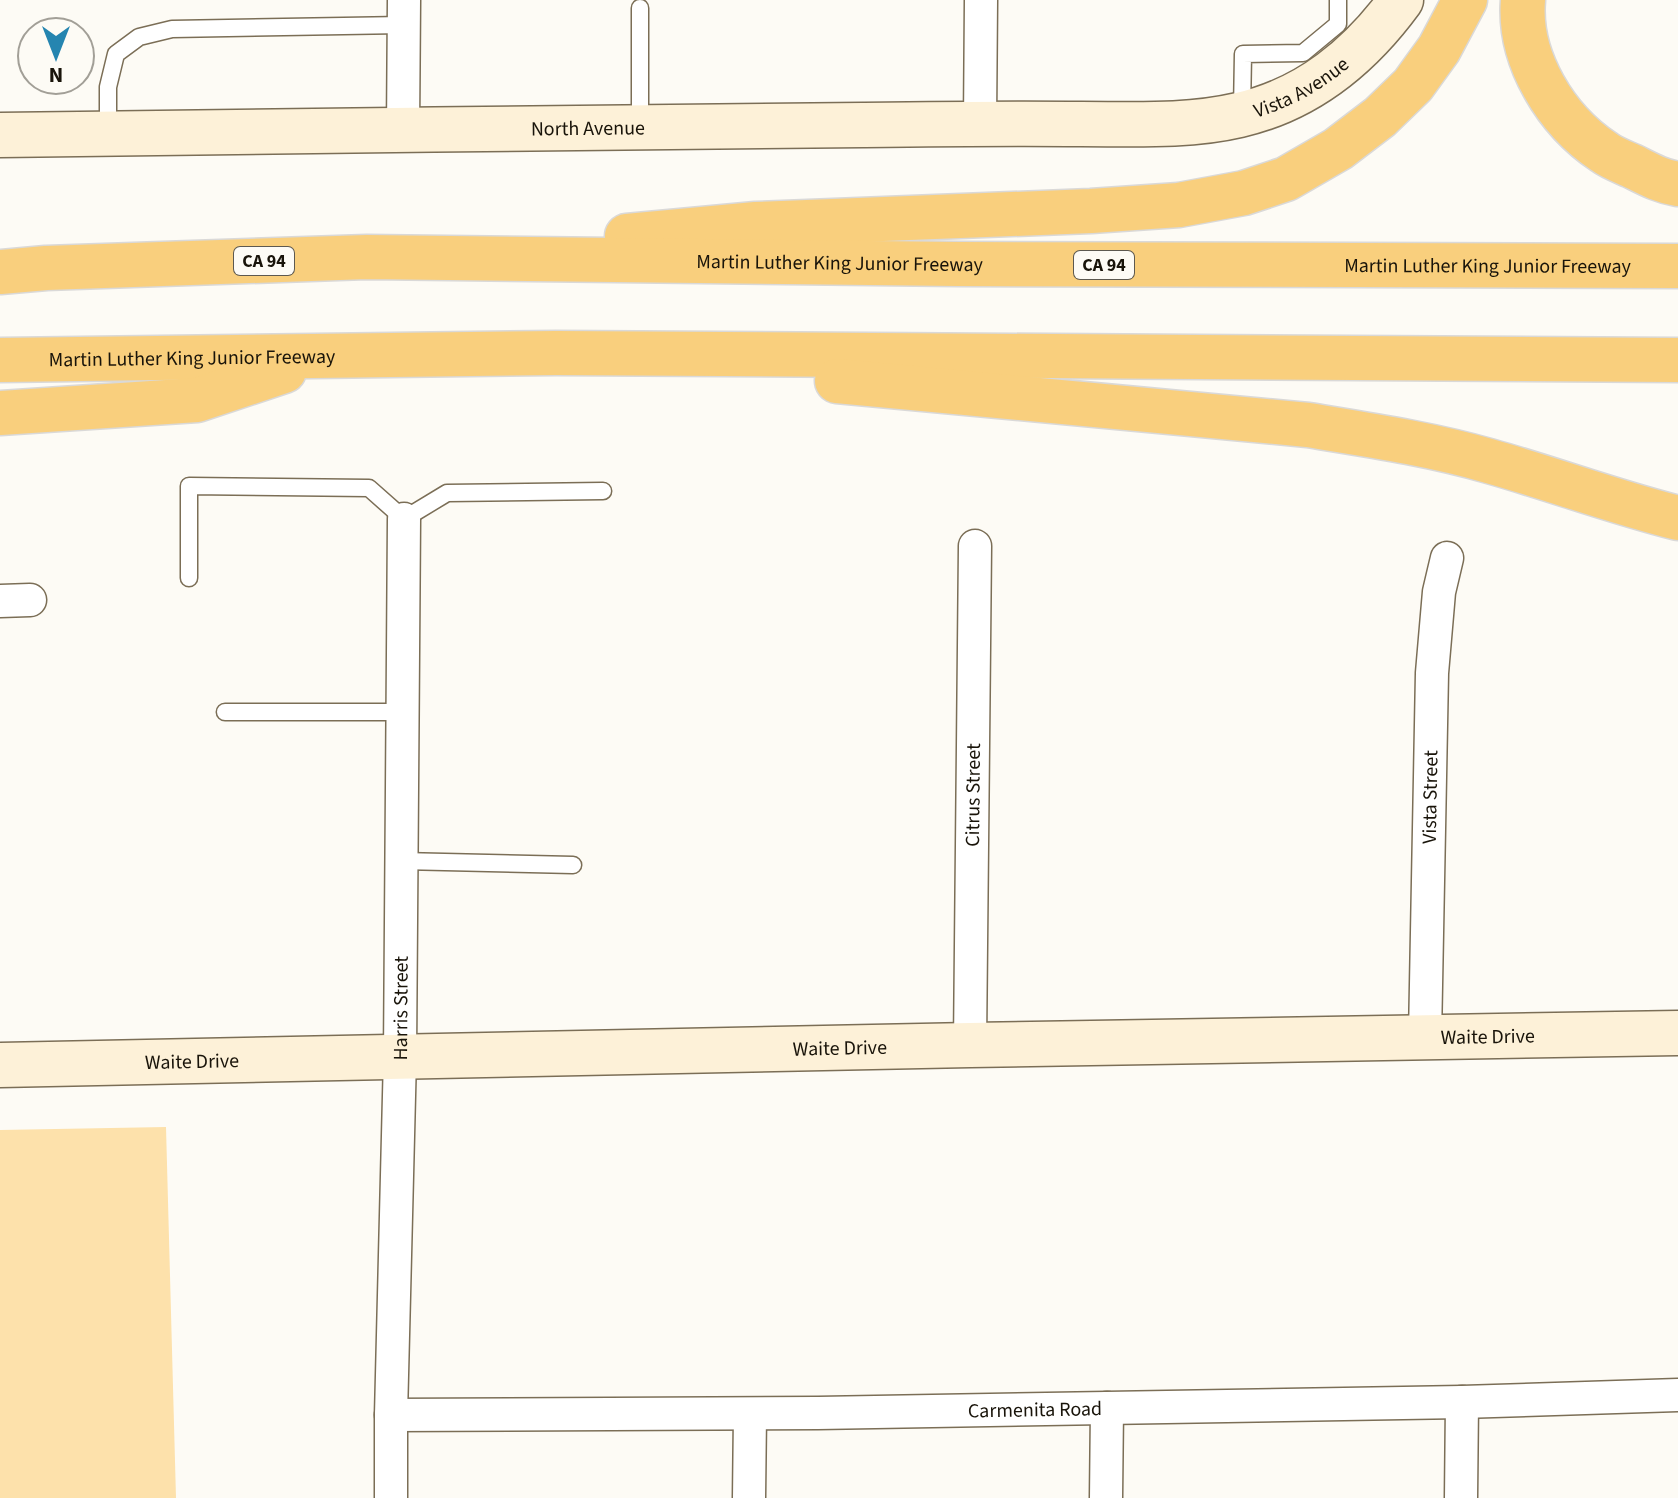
<svg xmlns="http://www.w3.org/2000/svg" width="1678" height="1498" viewBox="0 0 1678 1498" font-family="'Source Sans 3',sans-serif">
<style>
.green{fill:#fde1ab}
.lines{fill:none;stroke-linecap:round;stroke-linejoin:round}
.lane-casing{stroke:#7b6e56;stroke-width:19}
.street-casing{stroke:#7b6e56;stroke-width:35}
.secondary-casing{stroke:#7b6e56;stroke-width:47}
.highway-casing{stroke:#dad9d8;stroke-width:47}
.lane{stroke:#fff;stroke-width:16}
.street{stroke:#fff;stroke-width:32}
.secondary{stroke:#fdf1d8;stroke-width:44}
.highway{stroke:#f9cf7d;stroke-width:44}
.labels{text-anchor:middle;stroke-width:6;stroke-linejoin:round;paint-order:stroke}
.shield{fill:#fdfbf5;stroke:#5d5950;stroke-width:2}
.shield-label{font-size:18px;font-weight:bold;fill:#19140a}
.street-label{font-size:20px;fill:#19140a;stroke:#fdfbf5}
</style>
<rect width="100%" height="100%" fill="#fdfbf5"/>
<path class="green" d="M166 1127 176 1498H0V1130Z"/>
<g class="lines">
<defs>
<path id="lane" d="M640 8V126
M1242 111 1243 54 1303 53 1338 24V0
M108 133V87L116 54 139 37 172 29 403 25
M189 578V486L369 488 404 519 447 493 603 491
M225 712H403
M401 861 573 865"/>
<g id="street">
<path d="M980 123 981 0"/>
<path d="M403 130 404 0"/>
<path d="M0 601 30 600"/>
<path id="s1" d="M1425 1037 1432 673 1439 592 1447 558"/>
<path id="s2" d="M970 1045 975 546"/>
<path id="s3" d="M391 1415 818 1413 1462 1402 1678 1395"/>
<path id="s4" d="M391 1498V1415L400 1056 404 519"/>
<path d="M749 1498 750 1414"/>
<path d="M1106 1498 1107 1408"/>
<path d="M1461 1498 1462 1402"/>
</g>
<g id="secondary">
<path id="s5" d="M0 135C288 131 575 128 863 125 936 124 1008 123 1081 124 1134 124 1188 127 1239 115 1309 99 1360 56 1401 0"/>
<path id="s6" d="M0 1065 970 1045 1678 1033"/>
</g>
<g id="highway">
<path d="M1523 0C1518 59 1556 120 1604 152 1612 158 1623 162 1632 166 1648 174 1660 181 1678 184"/>
<path d="M627 236 756 224 1091 211 1179 205 1244 193 1286 179 1338 149 1380 117 1413 85 1439 49 1465 0"/>
<path id="s7" d="M0 272 46 268 367 257 958 264 1678 266"/>
<path id="s8" d="M0 360 556 353 1678 360"/>
<path d="M837 381 1308 425C1369 435 1430 444 1489 461 1553 479 1614 502 1678 518"/>
<path d="M0 413 197 400 284 371"/>
</g>
</defs>
<use href="#lane" class="lane-casing"/>
<use href="#street" class="street-casing"/>
<use href="#secondary" class="secondary-casing"/>
<use href="#highway" class="highway-casing"/>
<use href="#lane" class="lane"/>
<use href="#street" class="street"/>
<use href="#secondary" class="secondary"/>
<use href="#highway" class="highway"/>
</g>
<g class="labels">
<g class="shield">
<rect x="234" y="247" width="60" height="28" rx="6"/>
<rect x="1074" y="251" width="60" height="28" rx="6"/>
</g>
<g class="shield-label">
<text x="264" y="267">CA 94</text>
<text x="1104" y="271">CA 94</text>
</g>
<g class="street-label">
<text dy="7" stroke="none"><textPath href="#s5" startOffset="1308">Vista Avenue</textPath></text>
<text dy="7" stroke="none"><textPath href="#s5" startOffset="588">North Avenue</textPath></text>
<text dy="7" stroke="none"><textPath href="#s7" startOffset="840">Martin Luther King Junior Freeway</textPath></text>
<text dy="7" stroke="none"><textPath href="#s7" startOffset="1488">Martin Luther King Junior Freeway</textPath></text>
<text dy="7" stroke="none"><textPath href="#s8" startOffset="192">Martin Luther King Junior Freeway</textPath></text>
<text dy="7" stroke="none"><textPath href="#s2" startOffset="250">Citrus Street</textPath></text>
<text dy="7" stroke="none"><textPath href="#s1" startOffset="240">Vista Street</textPath></text>
<text dy="7" stroke="none"><textPath href="#s4" startOffset="490">Harris Street</textPath></text>
<text dy="7" stroke="none"><textPath href="#s6" startOffset="1488">Waite Drive</textPath></text>
<text dy="7" stroke="none"><textPath href="#s6" startOffset="840">Waite Drive</textPath></text>
<text dy="7" stroke="none"><textPath href="#s6" startOffset="192">Waite Drive</textPath></text>
<text dy="7" stroke="none"><textPath href="#s3" startOffset="644">Carmenita Road</textPath></text>
</g>
</g>
<g transform="translate(56 56) rotate(180)"><circle r="38" fill="#fdfbf5" stroke="#a29f97" stroke-width="2"/>
<path d="M0-6L14 30L0 20L-14 30Z" fill="#2585b0"/>
<text y="-12" font-size="22" font-weight="bold" text-anchor="middle" fill="#19140a">N</text>
</g>
</svg>
